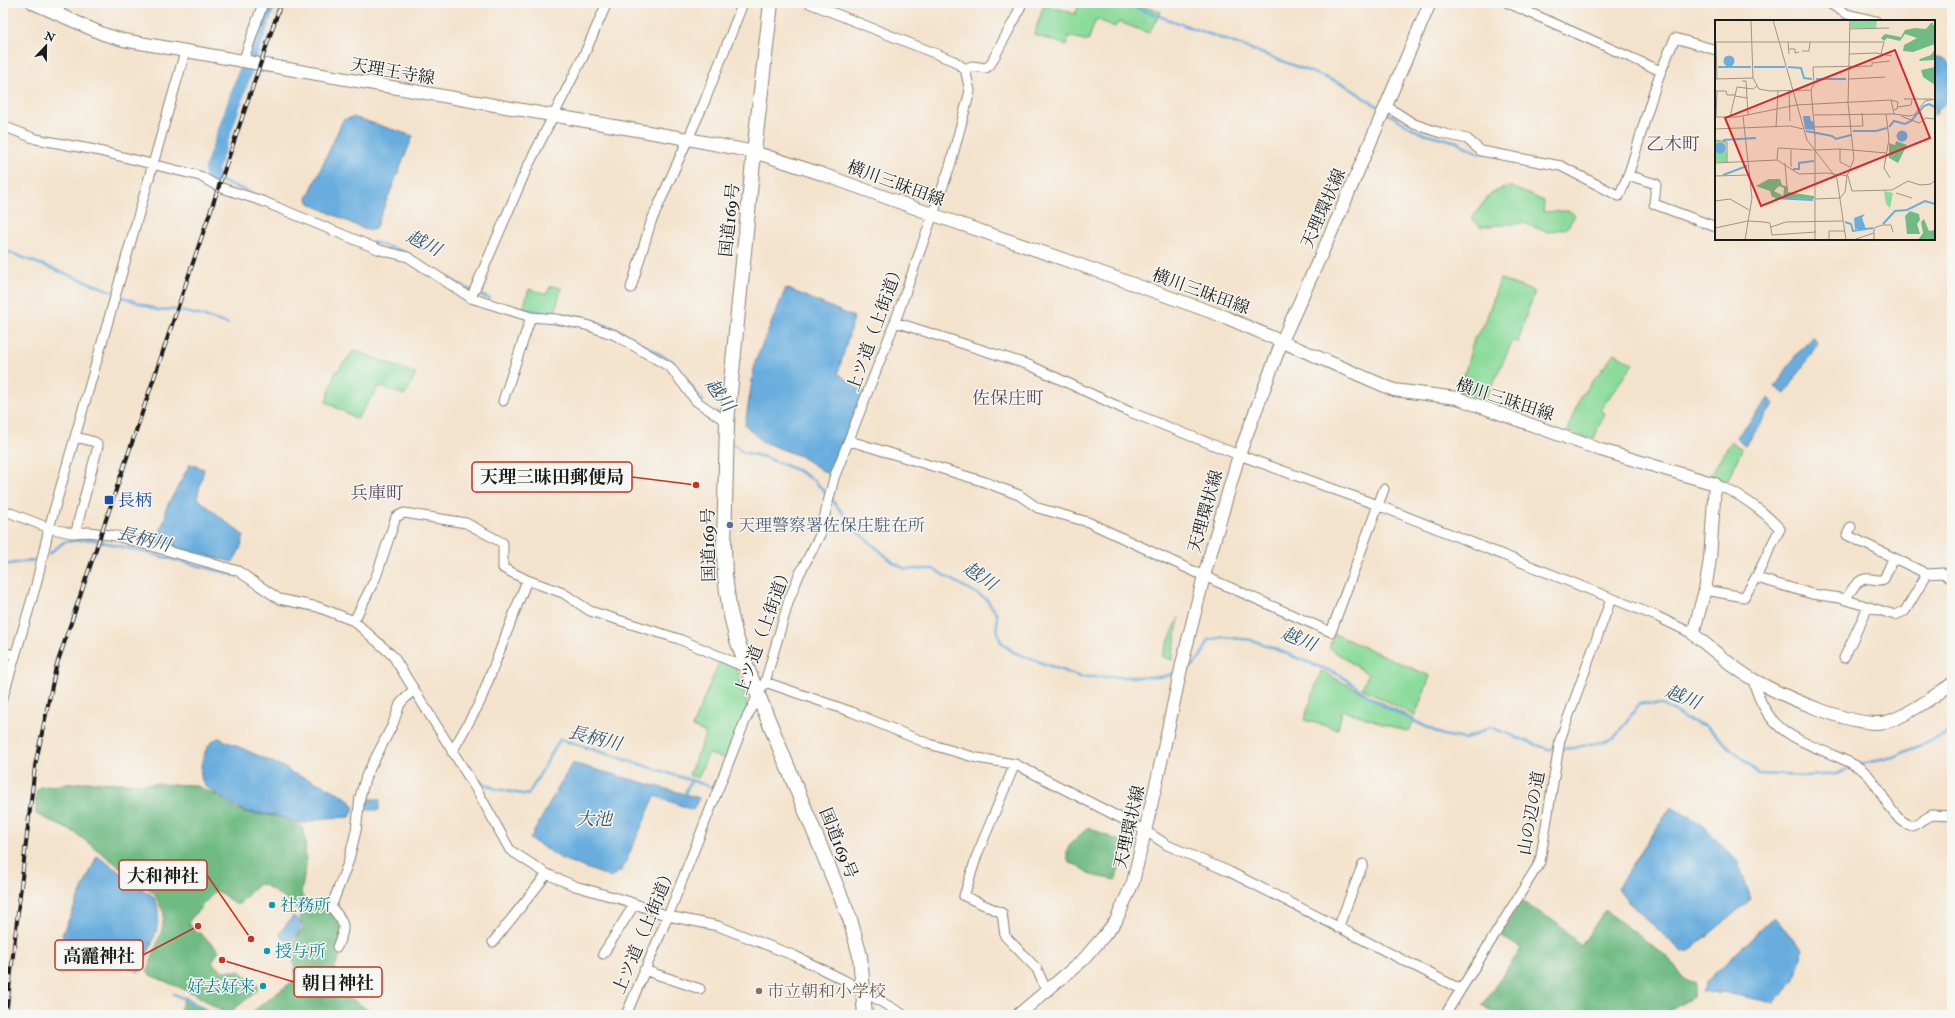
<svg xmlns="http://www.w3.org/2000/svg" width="1955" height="1018" viewBox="0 0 1955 1018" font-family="'IM FELL Double Pica','Noto Serif JP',serif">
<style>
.green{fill:#8bdb9b;stroke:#547c5c}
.forest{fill:#70bb83;stroke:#466c50}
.water{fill:#68adde;stroke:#42647d}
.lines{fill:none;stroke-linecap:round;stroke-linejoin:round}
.stream{stroke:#68adde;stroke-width:2.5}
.river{stroke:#68adde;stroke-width:14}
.minor-casing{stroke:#888074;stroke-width:11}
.major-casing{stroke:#888074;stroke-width:14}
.highway-casing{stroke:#888074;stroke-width:16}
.minor{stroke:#fff;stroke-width:9}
.major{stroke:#fff;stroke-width:12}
.highway{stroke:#fff;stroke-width:14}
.rail-casing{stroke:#1c1c1c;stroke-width:4}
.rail{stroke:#f6f6f2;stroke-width:2.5;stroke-dasharray:8;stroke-linecap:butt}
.transit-dot{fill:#1a4fb4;stroke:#f6f6f2;stroke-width:1.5}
.service-dot{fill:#5c6f8a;stroke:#f6f6f2;stroke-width:1.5}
.culture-dot{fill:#0f9aa8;stroke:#f6f6f2;stroke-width:1.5}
.education-dot{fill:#8d6e63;stroke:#f6f6f2;stroke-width:1.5}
.labels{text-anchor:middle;stroke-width:3;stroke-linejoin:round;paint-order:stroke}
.street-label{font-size:17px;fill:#1c1c1c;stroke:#f6f6f2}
.transit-label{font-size:17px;fill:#164399;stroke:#f6f6f2;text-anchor:start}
.service-label{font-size:17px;fill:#4e5e75;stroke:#f6f6f2;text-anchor:start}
.culture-label{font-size:17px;fill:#0d838f;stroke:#f6f6f2;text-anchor:start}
.education-label{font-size:17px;fill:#785e54;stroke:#f6f6f2;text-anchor:start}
.neighbourhood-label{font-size:18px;fill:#5a4a5c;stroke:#f6f6f2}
.water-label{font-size:18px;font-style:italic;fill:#3a566a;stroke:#f6f6f2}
.inset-river{fill:none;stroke:#68adde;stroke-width:2}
.inset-road{fill:none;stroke:#9e9386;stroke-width:1}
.view{fill:#d62828;fill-opacity:0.15;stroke:#d62828;stroke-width:2}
.inset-edge{fill:none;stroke:#1c1c1c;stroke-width:2}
.leader{fill:none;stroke:#c8321e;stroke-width:1.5}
.callout-dot{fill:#c8321e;stroke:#f6f6f2;stroke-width:1.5}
.callout{fill:#f6f6f2;stroke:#c8321e;stroke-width:1.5}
.callout-label{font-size:18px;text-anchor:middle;font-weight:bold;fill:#1c1c1c}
</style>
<rect width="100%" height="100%" fill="#f6f6f2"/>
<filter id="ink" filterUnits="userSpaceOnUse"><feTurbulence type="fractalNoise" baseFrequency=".025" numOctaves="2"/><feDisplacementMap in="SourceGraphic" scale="8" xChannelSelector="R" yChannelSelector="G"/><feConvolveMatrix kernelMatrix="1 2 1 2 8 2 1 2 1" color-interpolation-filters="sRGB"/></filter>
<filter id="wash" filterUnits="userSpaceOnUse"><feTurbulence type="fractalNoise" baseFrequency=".012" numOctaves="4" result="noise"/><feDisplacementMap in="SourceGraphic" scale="16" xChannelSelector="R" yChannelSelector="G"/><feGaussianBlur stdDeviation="0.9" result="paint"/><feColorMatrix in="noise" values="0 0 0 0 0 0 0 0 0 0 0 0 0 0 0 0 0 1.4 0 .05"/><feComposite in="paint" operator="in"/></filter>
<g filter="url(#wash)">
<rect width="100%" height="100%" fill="#f4e3cc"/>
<path class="green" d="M1080 3H1130L1161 12 1149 33 1119 22 1115 27 1096 19 1088 41 1068 36 1067 45 1034 35 1044 4 1075 14Z
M1509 186 1544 201 1543 212 1569 211 1575 215 1567 228 1547 232 1524 223 1480 227 1472 218 1491 193Z
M1500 279 1535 292 1526 315 1518 343 1513 340 1485 401 1460 391 1474 339 1485 323Z
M551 286 561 288 555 313 523 309 529 289 546 294Z
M354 350 416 374 405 395 379 386 357 419 326 402 335 374Z
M1615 353 1633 364 1600 410 1605 413 1593 440 1567 431 1580 397Z
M1731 442 1742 449 1725 487 1708 479Z
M1179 617 1172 660 1162 656Z
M1334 634 1430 676 1415 716 1362 688 1368 674 1329 648Z
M720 660 736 666 746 697 747 708 727 759 708 754 698 778 689 775 706 733 692 727Z
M1321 671 1414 719 1409 732 1342 710 1338 729 1304 720Z"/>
<path class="forest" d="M86 782 194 785 216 795 236 809 248 813 274 816 297 824 303 829 305 836 306 867 301 893 305 902C322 910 331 903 346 917 349 939 338 959 330 980V985L376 1015H251V1013L297 978 295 972 292 945 303 928 302 922 295 906 265 885 259 884 239 904H235L218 891H215L189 921V924L219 950 212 962 213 963 222 971H239L258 985 257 991 229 1013 226 1014 195 994 150 975 147 972 162 930 164 914 155 894 74 832 36 814V792L40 787Z
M1088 827 1124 843 1116 880 1091 875 1077 865 1069 863C1061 845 1078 839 1088 827Z
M1521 901 1557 923 1581 946 1605 910 1670 959 1684 979 1696 983 1693 997 1662 1015H1497L1482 1005 1521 949 1500 935Z
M185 997 215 1015H178Z"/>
<path class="water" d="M1934 57H1940L1952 65V94L1934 116Z
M353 117 413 136 375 229 366 230 311 204 307 199 343 120Z
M786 288 854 317 838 373 858 389 868 394 834 478 800 456 763 442 745 425 755 362Z
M1813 337 1818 343 1785 394 1775 387 1796 355Z
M1769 398 1774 404 1745 445 1736 438Z
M190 464 204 469 197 498 244 536 240 549 233 562 158 544 157 541 166 515 165 510Z
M219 738 288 769 289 772C302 777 350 793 354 807L350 817 324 818 306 823H299L275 815 248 812 236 807 205 786C195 774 204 741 219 738Z
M572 763 699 798 693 810 655 796 622 870 610 877 562 859 530 839Z
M363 799H380L379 810H362Z
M1671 807 1700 823 1738 862 1751 899 1689 951 1682 952 1627 901 1617 888Z
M97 856 154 897C166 920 151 945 142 966L144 968 139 972 65 941 62 935Z
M293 916 301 922C301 931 297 938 289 941L285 940 280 935 281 931Z
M1774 917 1803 950 1794 982 1774 1003 1722 992 1702 993 1707 981Z"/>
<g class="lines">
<path class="stream" d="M1122 3 1240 45 1345 85 1381 109
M1494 3 1506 7
M1387 113 1419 132 1457 142 1480 154
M213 178 280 204
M373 242 405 252
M3 250 114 292
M448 278 472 291
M476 293 490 299
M118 295 160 311 171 309 199 315 228 324
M519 309 584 317 621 331 673 362 703 401
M715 418 721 427
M732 443 743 452 764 457 797 470 815 481 827 495
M832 500 859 533 894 563 905 569H933L986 599 997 614V629L1001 642 1013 652 1080 677H1161L1176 673
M49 554 64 542 91 539 236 575
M3 565 34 560
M1184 670C1198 666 1203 652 1209 640L1224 637 1252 640 1285 653 1340 675 1381 705 1443 735 1465 739 1490 727 1548 749 1574 748 1590 744 1603 742 1615 737 1640 703 1662 705 1678 713 1685 719 1706 726 1759 774 1808 776 1836 774 1854 767
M1858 765 1893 757 1942 736 1952 729
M475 779 496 789 528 795 560 739 712 787
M684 796 691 780
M174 994 194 1003 211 1015"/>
<path class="river" d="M213 178 211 170 269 3"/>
</g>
</g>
<g filter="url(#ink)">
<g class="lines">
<defs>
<path id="minor" d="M809 3 954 61 965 69
M1508 3 1661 71 1675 38 1716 50
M1829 3 1847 14 1876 21
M56 13 63 3
M243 62 263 3
M1386 106 1414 124 1441 133 1467 139 1481 151 1561 166 1619 196 1628 175 1656 184 1654 204 1716 227
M3 126 36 139 95 150 200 176 219 187 262 201 380 250 408 257 471 298 531 317 556 319 586 325 615 335 670 367 696 401 727 422
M1628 175C1640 141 1648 105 1661 71
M631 288 651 222 704 103 743 3
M471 298 527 168 583 57 607 3
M895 322 1029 365 1130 412 1239 455 1380 506 1656 616 1693 634
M503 401 531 317
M76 437 95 442 98 446 78 522 76 533
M850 441 982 481 1019 495 1038 508 1088 522 1204 576 1331 632 1384 489
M3 510 49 528 71 533 90 532 116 536 238 571 279 599 318 607 354 621 393 656 478 792 510 850 547 874 575 886 627 901 668 916 718 926 795 956 844 980 904 1015
M1851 527 1847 535 1927 574 1943 573 1952 579
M1757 578 1812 594 1840 598 1895 615 1905 611 1927 574
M1705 590 1744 597C1759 576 1767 552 1780 529 1763 510 1738 493 1715 484
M1845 600C1852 590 1857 577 1871 579 1876 580 1880 581 1884 579L1892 561 1897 560
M354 621 376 577 396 517 404 513 466 523 503 543V568L527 580 563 593 590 611 679 639 747 668
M3 652 14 655
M1844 658 1868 607
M1753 680C1766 728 1790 737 1833 755 1844 760 1856 764 1865 772 1883 788 1888 818 1912 826L1932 815 1952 816
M765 682 852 712 929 744 977 758 1015 764 1146 831 1167 845 1230 872 1460 989
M3 697 36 585 49 528 185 52
M452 752 480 702 527 580
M1015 764 977 855 964 896 1002 913 1005 936 1037 969 1046 990
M1338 928 1363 864
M493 942 547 874
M337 947C346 926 346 924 331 907L348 863 356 831 360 797 366 776 393 724 400 704 414 689
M603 954 634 905
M644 970 700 989
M626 1015 668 916 745 721 765 682 789 600 799 575 820 535 834 478 895 322 950 166 970 91 965 69 972 66 986 68 990 65 1016 17 1022 3
M1445 1015 1540 862 1560 740 1611 599"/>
<path id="major" d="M33 3 103 34 123 40 688 139 754 152 822 174 934 215 1083 266 1225 317 1394 390 1457 398 1601 450 1715 484 1710 559 1705 590 1693 634C1711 648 1734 669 1754 680 1781 695 1856 729 1886 722 1906 717 1935 695 1952 684
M1018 1015 1083 960 1103 937 1116 921 1133 882 1158 776 1182 664 1204 576 1239 455 1282 341 1340 213 1430 3"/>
<path id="highway" d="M771 3 754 152 727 422 724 547 725 576 729 607 736 637 747 668 850 919 860 956 865 1015"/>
</defs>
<use href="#minor" class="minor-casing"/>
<use href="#major" class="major-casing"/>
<use href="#highway" class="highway-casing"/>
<use href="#minor" class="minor"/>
<use href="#major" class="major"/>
<use href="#highway" class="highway"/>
<defs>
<path id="rail" d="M6 1015 35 766 56 667 281 3"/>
</defs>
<use href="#rail" class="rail-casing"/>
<use href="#rail" class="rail"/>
</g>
</g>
<rect class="transit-dot" x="104" y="495" width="10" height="10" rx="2"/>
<circle class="service-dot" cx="730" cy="525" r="4"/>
<g class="culture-dot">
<circle cx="272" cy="905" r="4"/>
<circle cx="267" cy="951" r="4"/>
<circle cx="263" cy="986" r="4"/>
</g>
<circle class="education-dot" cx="759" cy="991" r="4"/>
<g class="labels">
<g class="street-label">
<text transform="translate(393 71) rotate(10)" y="6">天理王寺線</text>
<text transform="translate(896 183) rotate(20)" y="6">横川三昧田線</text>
<text transform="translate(1323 208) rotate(-66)" y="6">天理環状線</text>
<text transform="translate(729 220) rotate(-84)" y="6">国道169号</text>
<text transform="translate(1201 291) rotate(20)" y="6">横川三昧田線</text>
<text transform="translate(875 327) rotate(-70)" y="6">上ツ道（上街道）</text>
<text transform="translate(1505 399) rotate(18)" y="6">横川三昧田線</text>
<text transform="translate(1205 511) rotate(-74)" y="6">天理環状線</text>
<text transform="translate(708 545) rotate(-91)" y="6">国道169号</text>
<text transform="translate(763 630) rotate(-70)" y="6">上ツ道（上街道）</text>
<text transform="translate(1531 813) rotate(-80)" y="6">山の辺の道</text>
<text transform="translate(1129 827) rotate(-77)" y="6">天理環状線</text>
<text transform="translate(839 843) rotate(68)" y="6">国道169号</text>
<text transform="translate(644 930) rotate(-67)" y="6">上ツ道（上街道）</text>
</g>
<g class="transit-label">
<text x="118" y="506">長柄</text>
</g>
<g class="service-label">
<text x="738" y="531">天理警察署佐保庄駐在所</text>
</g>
<g class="culture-label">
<text x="280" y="911">社務所</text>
<text x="275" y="957">授与所</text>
<text x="255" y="992" text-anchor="end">好去好来</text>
</g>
<g class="education-label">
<text x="767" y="997">市立朝和小学校</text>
</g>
<g class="neighbourhood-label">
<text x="1673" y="150">乙木町</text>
<text x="1008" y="404">佐保庄町</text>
<text x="377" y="499">兵庫町</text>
</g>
<g class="water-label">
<text transform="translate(424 243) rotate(27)" y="6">越川</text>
<text transform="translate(720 395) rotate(54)" y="6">越川</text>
<text transform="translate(144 539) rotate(14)" y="6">長柄川</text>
<text transform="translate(980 576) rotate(34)" y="6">越川</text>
<text transform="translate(1299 639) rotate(22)" y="6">越川</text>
<text transform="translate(1683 697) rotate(22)" y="6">越川</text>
<text transform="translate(595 738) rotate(14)" y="6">長柄川</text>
<text x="594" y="825">大池</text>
</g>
</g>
<g transform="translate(1715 20)">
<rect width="220" height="220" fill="#f4e3cc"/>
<path d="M136 0H162L161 9 135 8ZM0 120 11 123 12 142H0ZM169 171 178 173 175 188 171 184Z" fill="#8bdb9b"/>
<path d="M217 2 220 8V24L198 32 188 31 189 25 202 18 190 14 185 21 172 18 169 21 166 18 170 14 186 17 190 10 200 8 211 9ZM220 29V40L204 41 205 39 216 35ZM220 47V65L208 57 206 50ZM181 121 192 125 183 143 174 138V123L180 125ZM54 159H65L67 165 73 167V172L99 176V179L68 178 69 168 64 166 59 171 67 175 65 178 57 177 55 171 41 166ZM195 191 204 194 205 200 202 204 205 214H192L190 196ZM209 199 214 211 220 210V220H203L208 213 206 202Z" fill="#70bb83"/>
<path d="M8.5 41a5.5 5.5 0 1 1 11 0a5.5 5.5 0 1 1-11 0ZM88 96H95L96 101 99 102V110L90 109ZM181.5 116a5.5 5.5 0 1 1 11 0a5.5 5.5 0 1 1-11 0ZM-0.5 128a5.5 5.5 0 1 1 11 0a5.5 5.5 0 1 1-11 0ZM150 194 147 198 151 209H140L139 198Z" fill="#68adde"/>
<path class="inset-river" d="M3 47H36M39 47H70M73 47 86 48 89 58 97 59M101 59H131M174 107 179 101 190 104 196 101 209 86 214 84 220 87M91 111 117 116 121 119 136 115M138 111H161L172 108M8 120 41 118M78 149H84V143L99 141M8 155 32 146M60 178 98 180M130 202 136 204 138 211 158 208M168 204 180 191 192 190 210 181 220 184"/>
<path class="inset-road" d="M36 0 38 58 44 69 55 71 96 70M58 0 92 120 122 159 131 220M134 9 174 8M0 22H169L166 34M1 22 2 59M73 22 74 34M74 29H80V33L84 32M87 31H94L95 22M134 34 161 33 177 36M0 59 38 58M134 59 170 57M27 61H31L33 95M22 67 38 69 42 66M74 70 75 101M0 71H11L12 75H20M20 76 32 78M189 79H217M176 80 183 82 182 89 179 90M183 87 196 85 197 80M171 94 174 119 169 148 175 158M99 95 179 94M28 96 37 178 30 220M186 96 204 103 211 98 220 99M0 97H22L81 85 176 80 179 94 194 96 199 95 210 81 220 79M1 97 2 71M15 97 22 67M61 107 63 71M99 107 148 106 147 93M0 109 75 106 88 109M0 120 12 122V142M125 129V142L135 147M100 130 125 129 171 133M62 140 63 128 98 130M0 143 62 140 84 154 112 153 133 156 137 171 177 170 193 161 205 165 216 164 220 160M70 143 72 168M76 147V130M0 156 34 155M181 173 197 178M125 178 130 172 132 156 139 139 133 83 135 0M100 179 125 178M0 181 15 179 34 190M56 207 71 202 128 201M0 208 33 201 49 202 55 203 57 215 101 212M100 220V116L96 70 99 64 98 47 157 46V43L175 41M114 220V211H130M138 220 159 213M159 220V208L167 205H176L178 212"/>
<path class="view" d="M180 30 215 118 46 186 10 98Z"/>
<rect width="220" height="220" class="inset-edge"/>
</g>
<path class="leader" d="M696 485L632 477M251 939L207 875M198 926L143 955M222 960L294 982"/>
<g class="callout-dot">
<circle cx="696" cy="485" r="4"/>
<circle cx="251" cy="939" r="4"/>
<circle cx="198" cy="926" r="4"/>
<circle cx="222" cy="960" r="4"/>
</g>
<g class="callout">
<rect x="472" y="462" width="160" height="30" rx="4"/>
<rect x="119" y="860" width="88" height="30" rx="4"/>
<rect x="55" y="940" width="88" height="30" rx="4"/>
<rect x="294" y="967" width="88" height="30" rx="4"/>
</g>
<g class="callout-label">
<text x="552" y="483">天理三昧田郵便局</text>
<text x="163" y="882">大和神社</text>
<text x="99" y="962">高龗神社</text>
<text x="338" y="989">朝日神社</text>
</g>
<rect width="1955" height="1018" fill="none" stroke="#f6f6f2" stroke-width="16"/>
<g transform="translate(46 46) rotate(22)" stroke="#f6f6f2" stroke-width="3" paint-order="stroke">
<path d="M0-3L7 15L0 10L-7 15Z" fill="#1c1c1c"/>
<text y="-6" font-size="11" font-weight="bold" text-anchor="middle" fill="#1c1c1c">N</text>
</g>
</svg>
